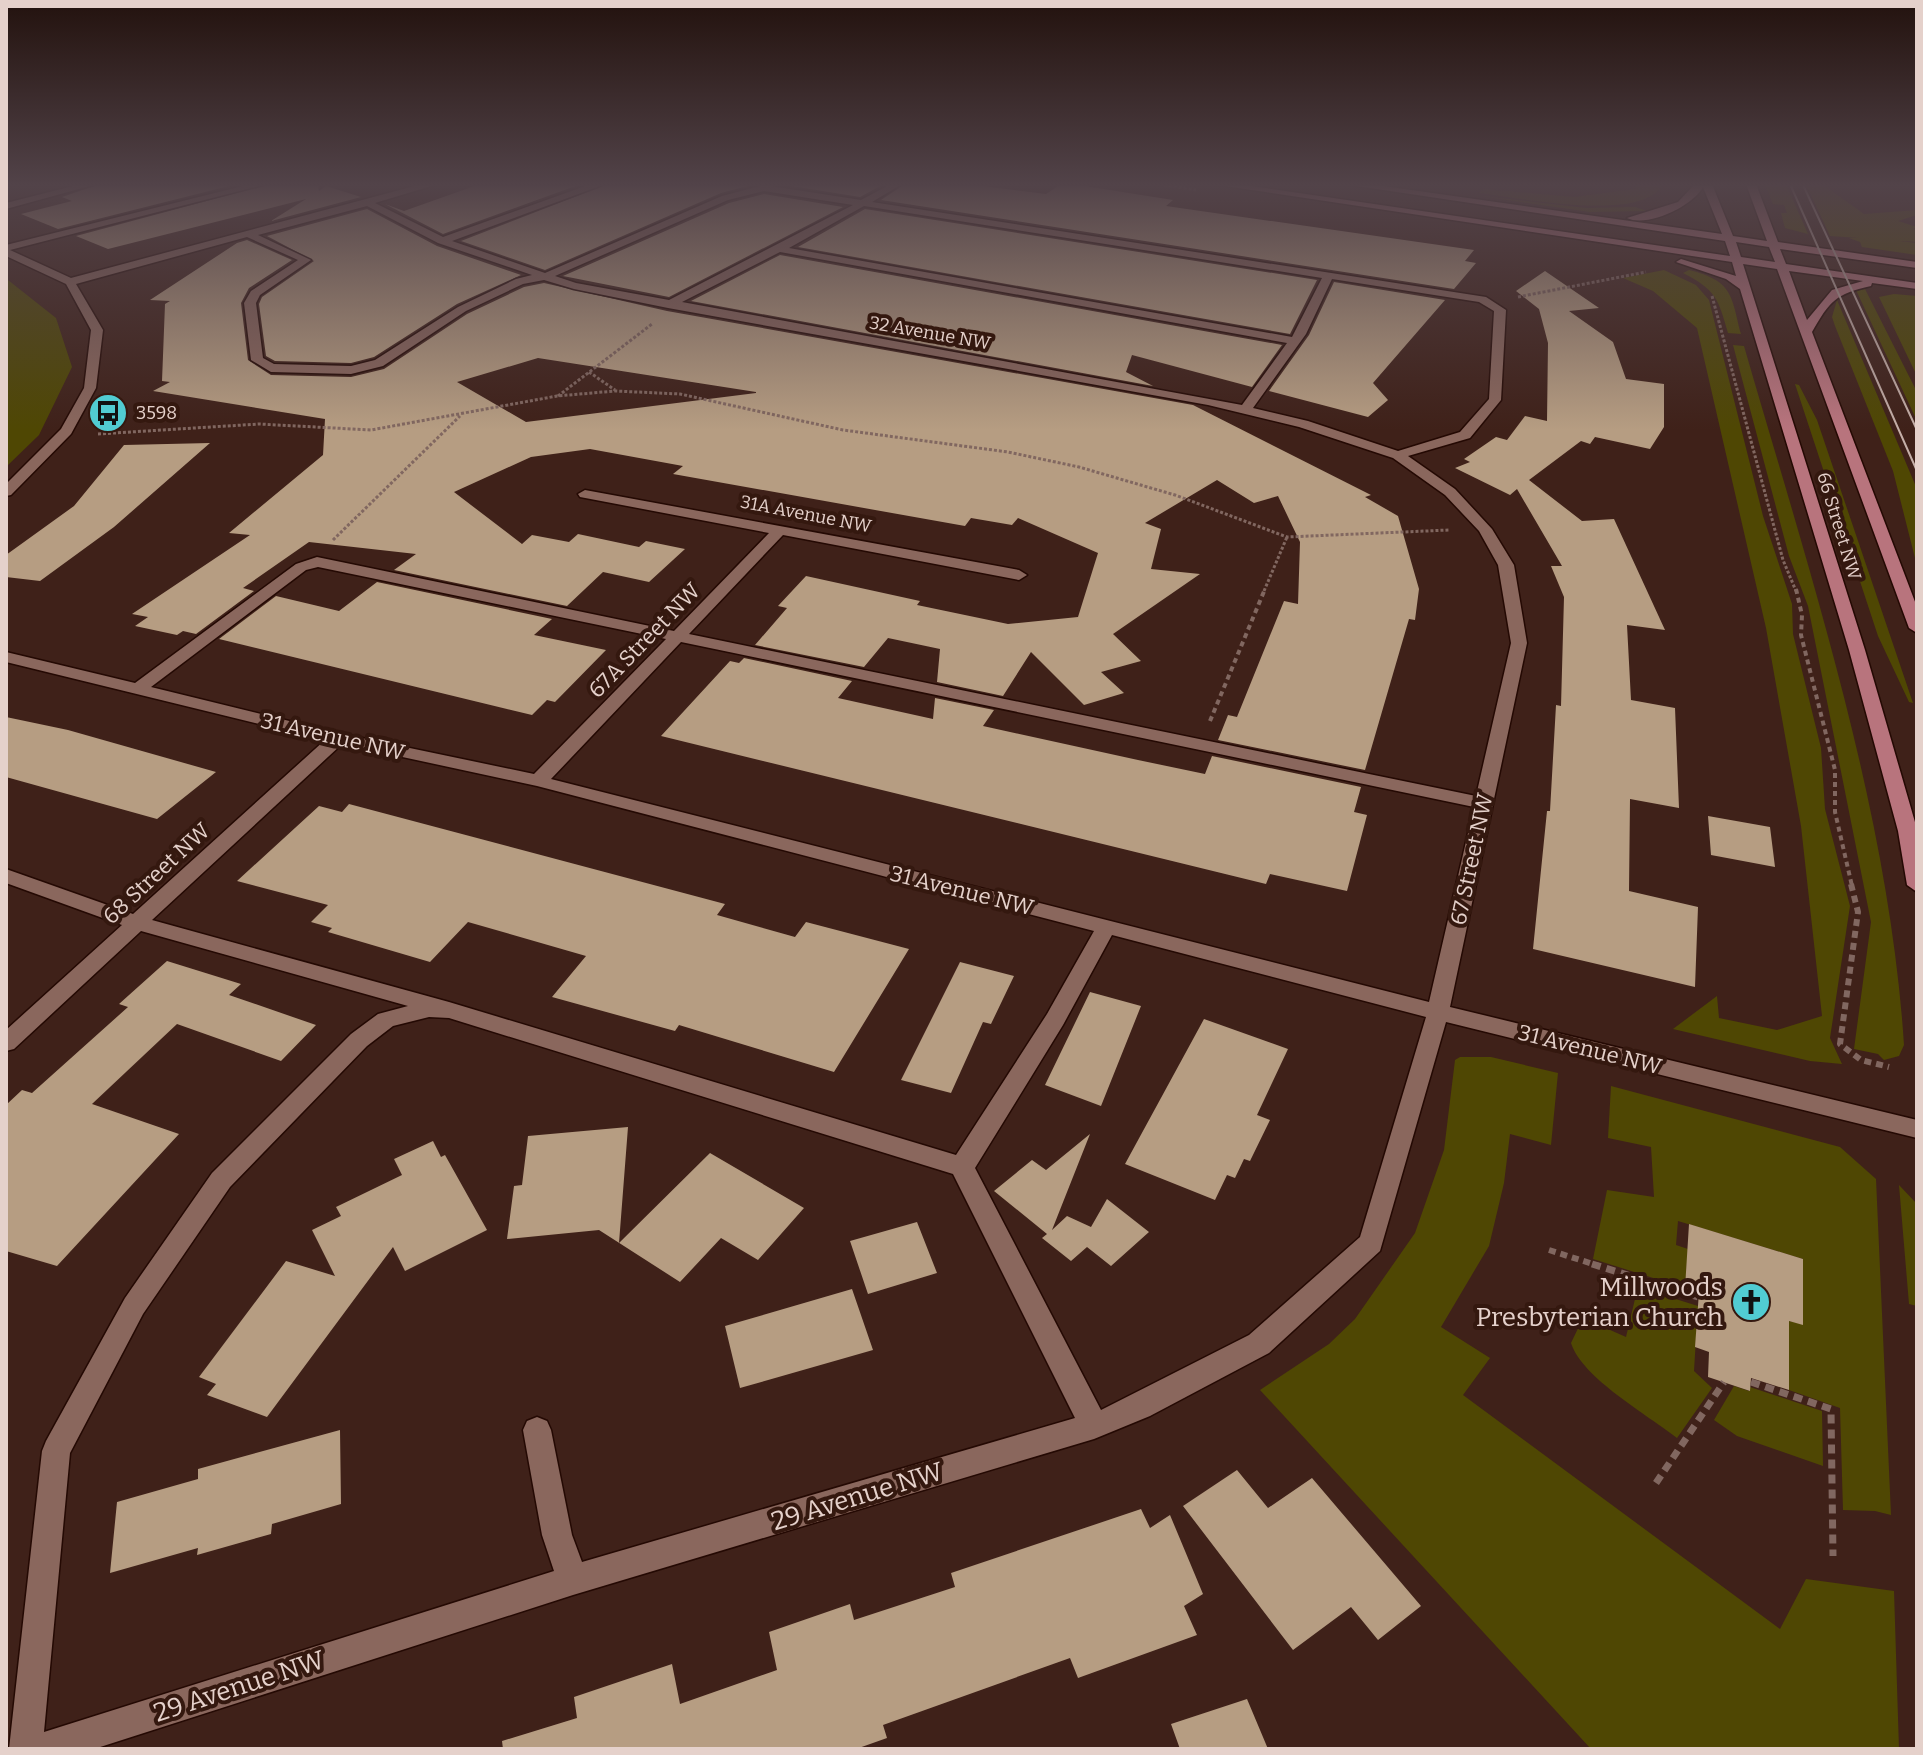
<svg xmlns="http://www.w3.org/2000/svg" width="1923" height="1755" viewBox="0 0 1923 1755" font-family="Bitter,serif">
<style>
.green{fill:#4f4703}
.building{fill:#b69d82;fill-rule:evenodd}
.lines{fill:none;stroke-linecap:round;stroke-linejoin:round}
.minor-casing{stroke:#240903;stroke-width:3}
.major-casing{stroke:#240903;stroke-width:3}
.path-far3{stroke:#816760;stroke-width:3;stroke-dasharray:3 2;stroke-linecap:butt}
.path-far2{stroke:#816760;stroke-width:4;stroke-dasharray:5 4;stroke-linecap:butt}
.path-far1{stroke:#816760;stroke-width:6;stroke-dasharray:7 5;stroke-linecap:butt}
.path{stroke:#816760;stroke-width:7;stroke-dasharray:9 6;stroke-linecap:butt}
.minor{fill:#8a675d;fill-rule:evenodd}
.major{fill:#b8747d;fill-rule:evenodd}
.tram{stroke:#c5afa8;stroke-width:2}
.labels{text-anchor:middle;stroke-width:8;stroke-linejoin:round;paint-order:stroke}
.far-street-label{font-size:18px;fill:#e5d1cb;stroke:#34180f}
.far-poi-label{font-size:18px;fill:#e5d1cb;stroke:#34180f;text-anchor:start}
.street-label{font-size:22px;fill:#e5d1cb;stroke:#34180f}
.near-poi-label{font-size:26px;fill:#e5d1cb;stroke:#34180f;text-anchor:end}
.near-street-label{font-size:26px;fill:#e5d1cb;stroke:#34180f}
</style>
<rect width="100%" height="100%" fill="#3f2119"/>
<path class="green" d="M1637 184H1663C1643 224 1516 197 1479 193L1484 189 1574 197 1635 189Z
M1765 184H1786L1808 234 1785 228 1781 213H1787L1784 205 1773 204Z
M1806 184H1822L1864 214 1917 210V215L1898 221 1917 227 1913 229 1917 230V242L1830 236Z
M1473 195 1586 208 1635 207 1647 211 1590 212Z
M1866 237 1917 243V255L1862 247 1860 242 1849 238Z
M1664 270 1696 285 1709 300 1763 516 1792 604 1793 634 1821 748 1825 809 1850 906 1830 1038 1842 1064 1810 1061 1673 1029 1717 996 1719 1018 1777 1030 1822 1016 1801 826 1766 628 1697 328 1653 291 1623 278Z
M1689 270C1733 281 1731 295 1741 334L1728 333C1718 298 1716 290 1683 273Z
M8 280 56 318 72 367 39 435 6 467Z
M1865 289 1917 392V421L1856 290Z
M1894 294 1917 296V376L1879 297Z
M1837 300 1917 489V566L1893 471 1835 326 1832 317Z
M1733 345 1744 346C1809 571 1889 811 1904 1045L1899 1056 1884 1060 1878 1054 1854 1049 1871 922 1808 606 1789 556Z
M1795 384 1799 385 1817 420 1913 703 1909 702 1878 636Z
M1460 1057H1491L1558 1073 1551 1145 1510 1134 1504 1183 1489 1246 1441 1327 1490 1358 1463 1395 1780 1629 1806 1579 1894 1591 1899 1749H1591L1260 1390 1329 1344 1355 1319 1415 1233 1444 1150 1455 1060Z
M1611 1086 1840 1147 1876 1179 1891 1515 1875 1511 1843 1510 1840 1408 1789 1390V1321L1803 1324V1259L1678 1221 1676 1245 1688 1249 1685 1288 1593 1259 1607 1190 1654 1197 1651 1147 1608 1138Z
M1899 1185 1917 1204V1306L1909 1304Z
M1639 1282 1668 1291 1666 1296 1698 1306 1694 1371 1712 1388 1677 1438C1648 1415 1582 1378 1571 1343L1583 1318 1626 1337Z
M1734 1386 1749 1391 1750 1387 1822 1411 1823 1466 1737 1436 1714 1420Z"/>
<path class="building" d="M100 184H237L58 229 21 214 72 201 62 197Z
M270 184H318L319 191 326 186 361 197 271 221 306 199 108 249 76 236Z
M480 184H581L443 234 385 204 404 211Z
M608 184H755L721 193 545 270 461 241Z
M779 184H884L860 197Z
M905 184H967L1046 194 1061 184H1072L1173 200 1166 206 1474 250 1465 261 1476 263 1454 289 881 200Z
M764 194 843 207 669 297 563 276 729 203Z
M367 209 437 246 521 275 457 304 374 357 351 363 275 361 266 356 259 304 262 297 314 261 267 236Z
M865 209 1317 280 1290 334 798 247Z
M247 240 292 260 249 288 241 303 248 360 271 375 351 377 384 369 467 314 524 287 544 283 667 311 1193 405 1371 495 1365 497 1398 516 1419 589 1415 620 1409 619 1365 770 1218 740 1228 715 1237 717 1284 601 1298 604 1300 542 1278 496 1254 503 1217 480 1145 523 1161 529 1151 569 1200 574 1113 634 1141 661 1101 672 1124 693 1084 705 1031 652 1003 696 937 682 940 649 888 638 864 667 755 645 787 608 778 606 806 576 920 601 917 605 1008 624 1078 617 1098 553 1018 518 1012 525 971 518 965 526 673 474 683 466 590 449 531 457 454 492 522 544 532 535 569 542 578 534 639 547 646 541 685 549 649 582 603 572 567 606 394 570 416 554 309 542 243 588 254 591 196 634 183 631 177 635 135 626 148 617 132 614 250 535 229 533 323 455 325 419 153 391 170 382 162 381 165 304 170 301 150 300 237 243ZM538 358 756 392V393L526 422 457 382Z
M780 255 1282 345 1252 387 1132 355 1126 372 1153 386 691 301Z
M1545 271 1599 308 1569 311 1613 342 1626 379 1664 384V427L1650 449 1595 437 1590 444 1581 441 1529 480 1582 521 1614 519 1665 630 1627 625 1631 700 1675 708 1679 808 1630 799 1629 891 1698 907 1695 987 1533 949 1547 811H1550L1556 705 1561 706 1564 597 1551 566H1562L1517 489 1510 495 1455 468 1470 462 1464 459 1496 437 1507 440 1525 416 1547 421 1548 343 1539 309 1516 291Z
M1334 282 1445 300 1373 383 1388 400 1368 417 1269 391 1309 335Z
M210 443 114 527 40 581 6 577V555L74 506 124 445Z
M377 582 552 619 534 635 606 650 555 702 547 700 532 715 219 639 276 596 339 611Z
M744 658 852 681 838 698 933 719 935 698 994 710 983 726 1138 760 1205 774 1212 756 1361 787 1354 812 1367 815 1347 891 1270 874 1266 884 661 736 730 661 739 663Z
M6 717 68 730 216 772 157 819 6 777Z
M349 804 725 904 717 915 795 937 806 922 909 949 834 1072 679 1025 675 1031 552 997 586 956 468 922 430 962 328 932 332 928 311 922 328 905 237 881 319 806 342 812Z
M1708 816 1770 827 1775 867 1711 855Z
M167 961 241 984 229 995 316 1025 281 1061 177 1024 92 1104 179 1134 57 1266 6 1251V1105L22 1090 32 1093 128 1007 119 1004Z
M960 962 1014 976 991 1024 983 1022 951 1093 901 1080Z
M1090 992 1141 1006 1101 1106 1045 1085Z
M1204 1019 1288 1049 1257 1115 1270 1120 1250 1161 1244 1159 1235 1178 1227 1175 1215 1200 1125 1164Z
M628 1127 619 1243 710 1153 804 1208 758 1260 721 1238 680 1282 599 1230 507 1239 514 1186 522 1185 528 1136Z
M1090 1134 1052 1230 1067 1216 1091 1227 1107 1199 1149 1232 1111 1266 1087 1247 1071 1261 1042 1238 1047 1234 994 1191 1032 1160 1046 1170Z
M433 1141 441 1157 445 1155 487 1230 405 1271 393 1247 267 1417 207 1395 216 1384 199 1377 286 1261 335 1276 312 1230 341 1216 336 1207 402 1175 394 1159Z
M917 1222 937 1273 868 1294 850 1241Z
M1689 1224 1803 1259V1325L1789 1321V1390L1751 1378 1750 1391 1708 1377 1709 1352 1695 1347 1699 1292 1685 1288Z
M852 1289 873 1350 740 1388 725 1326Z
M340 1430 341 1504 272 1524 271 1534 197 1555 198 1548 110 1573 117 1502 198 1479V1469Z
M1237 1470 1268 1508 1312 1478 1421 1606 1378 1640 1351 1607 1293 1650 1183 1506Z
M1141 1509 1150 1528 1170 1515 1203 1594 1184 1606 1197 1635 1078 1678 1070 1658 883 1725 887 1738 856 1749H503L502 1741 577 1718 574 1697 672 1664 680 1704 777 1670 769 1632 850 1604 854 1620 955 1587 951 1573Z
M1247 1699 1268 1749H1180L1171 1724Z"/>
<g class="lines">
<defs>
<path id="minor" d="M81 184H97L6 209V203Z
M251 184H267L10 250 71 278 422 184H438L375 203 443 237 591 184H605L452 241 545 273 722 196 764 185 861 200 891 184H902L872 202 1486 297 1506 310 1501 400 1470 438 1408 456 1455 489 1492 529 1514 565 1527 643 1450 1007 1917 1120V1138L1446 1022 1380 1251 1269 1353 1150 1416 1094 1439 573 1595 94 1749H9L42 1451 46 1441 125 1298 212 1173 351 1034 378 1014 408 1006 141 931 14 1049 6 1051V1030L122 925 6 883V869L133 914 325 740 6 662V652L135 683 296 564 317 557 674 631 769 533 580 497 578 494 585 490 1019 570 1027 575 1019 580 783 535 689 634 1476 796 1511 643 1498 565 1479 531 1445 495 1393 458 1299 427 1208 405 668 308 574 289 544 280 523 284 466 311 383 366 351 374 271 372 251 360 244 303 251 291 298 260 247 237 76 284 103 330 96 388 71 434 11 495 6 496V484L61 429 84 388 91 330 66 284 6 256V245ZM764 191 853 205 669 300 576 283 555 276 728 200ZM367 206 438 243 532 275 516 279 458 307 375 360 351 366 274 364 263 358 256 303 260 295 311 260 258 235ZM864 206 1322 278 1292 337 789 248ZM780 252 1287 343 1242 405 682 302ZM1332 279 1479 302 1494 311 1489 399 1460 432 1398 451 1308 421 1253 408 1306 334ZM318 567 666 639 534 774 338 733 151 687 306 570ZM681 642 1474 807 1429 1002 551 779ZM342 744 537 786 1094 931 1047 1014 956 1155 449 1002 152 920ZM1112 935 1426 1017 1360 1237 1249 1335 1101 1410 975 1168 1063 1025ZM429 1017 449 1018 953 1174 1075 1418 582 1562 572 1535 551 1430 547 1421 537 1417 527 1421 523 1430 542 1535 554 1571 44 1732 70 1453 143 1314 230 1187 367 1046 393 1026Z"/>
<path id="major" d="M1212 184H1237L1730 256 1725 241 1343 184H1369L1722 234 1703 187C1693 206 1647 228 1627 218L1678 202 1695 184H1712L1733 236 1767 241 1746 184H1756L1778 242 1917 262V268L1780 249 1786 264 1917 283V289L1872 283 1871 286C1835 294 1830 301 1812 332L1917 607V633L1909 628 1777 269 1743 264 1865 650 1917 829V892L1907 885 1898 831 1849 650 1740 289 1726 279 1676 262 1681 259 1736 276 1732 262ZM1736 242 1769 247 1775 262 1741 257ZM1789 271 1863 281 1832 290 1807 320Z"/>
</defs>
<use href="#minor" class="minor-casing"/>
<use href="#major" class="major-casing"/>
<path class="path-far3" d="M1159 184 1196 190
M1712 296 1783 560 1796 591
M1518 297 1646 272
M589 372 615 390
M558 396 652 324
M98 434 259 424 371 430 557 396 615 391 680 394 843 430 1008 452 1079 467 1175 495 1287 537 1449 530
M333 540 460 416
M1264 591 1287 537"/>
<path class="path-far2" d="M1796 589 1802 615 1801 635 1835 770V812L1852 886
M1210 721 1265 589"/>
<path class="path-far1" d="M1851 884 1858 912 1840 1044 1861 1060 1889 1067
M1549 1250 1599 1266"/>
<path class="path" d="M1592 1264 1698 1297
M1751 1382 1831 1409 1833 1556
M1656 1483 1724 1382"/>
<use href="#minor" class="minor"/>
<use href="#major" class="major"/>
<path class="tram" d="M1790 184 1917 471
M1804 187 1917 430"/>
</g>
<linearGradient id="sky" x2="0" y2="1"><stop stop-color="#23120e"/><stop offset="0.43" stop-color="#524349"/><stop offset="1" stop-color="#524349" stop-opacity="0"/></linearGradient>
<rect width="1923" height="430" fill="url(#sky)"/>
<defs>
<symbol id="bus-disc" viewBox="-11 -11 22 22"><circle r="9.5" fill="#51ccd2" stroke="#34180f"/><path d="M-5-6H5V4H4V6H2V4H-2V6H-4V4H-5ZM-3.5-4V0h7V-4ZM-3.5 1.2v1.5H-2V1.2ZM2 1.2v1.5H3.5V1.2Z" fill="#111"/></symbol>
<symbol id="church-disc" viewBox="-11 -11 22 22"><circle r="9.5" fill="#51ccd2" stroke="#34180f"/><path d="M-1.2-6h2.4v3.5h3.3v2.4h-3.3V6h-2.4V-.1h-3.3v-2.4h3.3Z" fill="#111"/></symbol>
</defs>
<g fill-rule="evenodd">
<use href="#bus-disc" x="86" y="391" width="44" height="44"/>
<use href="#church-disc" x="1729" y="1280" width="44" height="44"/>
</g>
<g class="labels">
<g class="far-street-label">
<text transform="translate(930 333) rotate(10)" y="6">32 Avenue NW</text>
<text transform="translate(806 514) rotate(11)" y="6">31A Avenue NW</text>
<text transform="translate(1839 526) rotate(73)" y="6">66 Street NW</text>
</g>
<g class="far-poi-label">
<text x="136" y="419">3598</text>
</g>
<g class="street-label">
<text transform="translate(644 640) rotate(-46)" y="8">67A Street NW</text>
<text transform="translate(333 736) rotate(13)" y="8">31 Avenue NW</text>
<text transform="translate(1471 859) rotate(-78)" y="8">67 Street NW</text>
<text transform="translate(156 873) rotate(-43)" y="8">68 Street NW</text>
<text transform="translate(962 890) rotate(14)" y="8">31 Avenue NW</text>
<text transform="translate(1590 1049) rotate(14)" y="8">31 Avenue NW</text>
</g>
<g class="near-poi-label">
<text x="1723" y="1296">Millwoods<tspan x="1723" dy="30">Presbyterian Church</tspan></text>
</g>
<g class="near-street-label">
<text transform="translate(857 1496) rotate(-17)" y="9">29 Avenue NW</text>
<text transform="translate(239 1686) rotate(-18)" y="9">29 Avenue NW</text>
</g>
</g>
<rect width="1923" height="1755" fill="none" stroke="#e5d1cb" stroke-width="16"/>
</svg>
